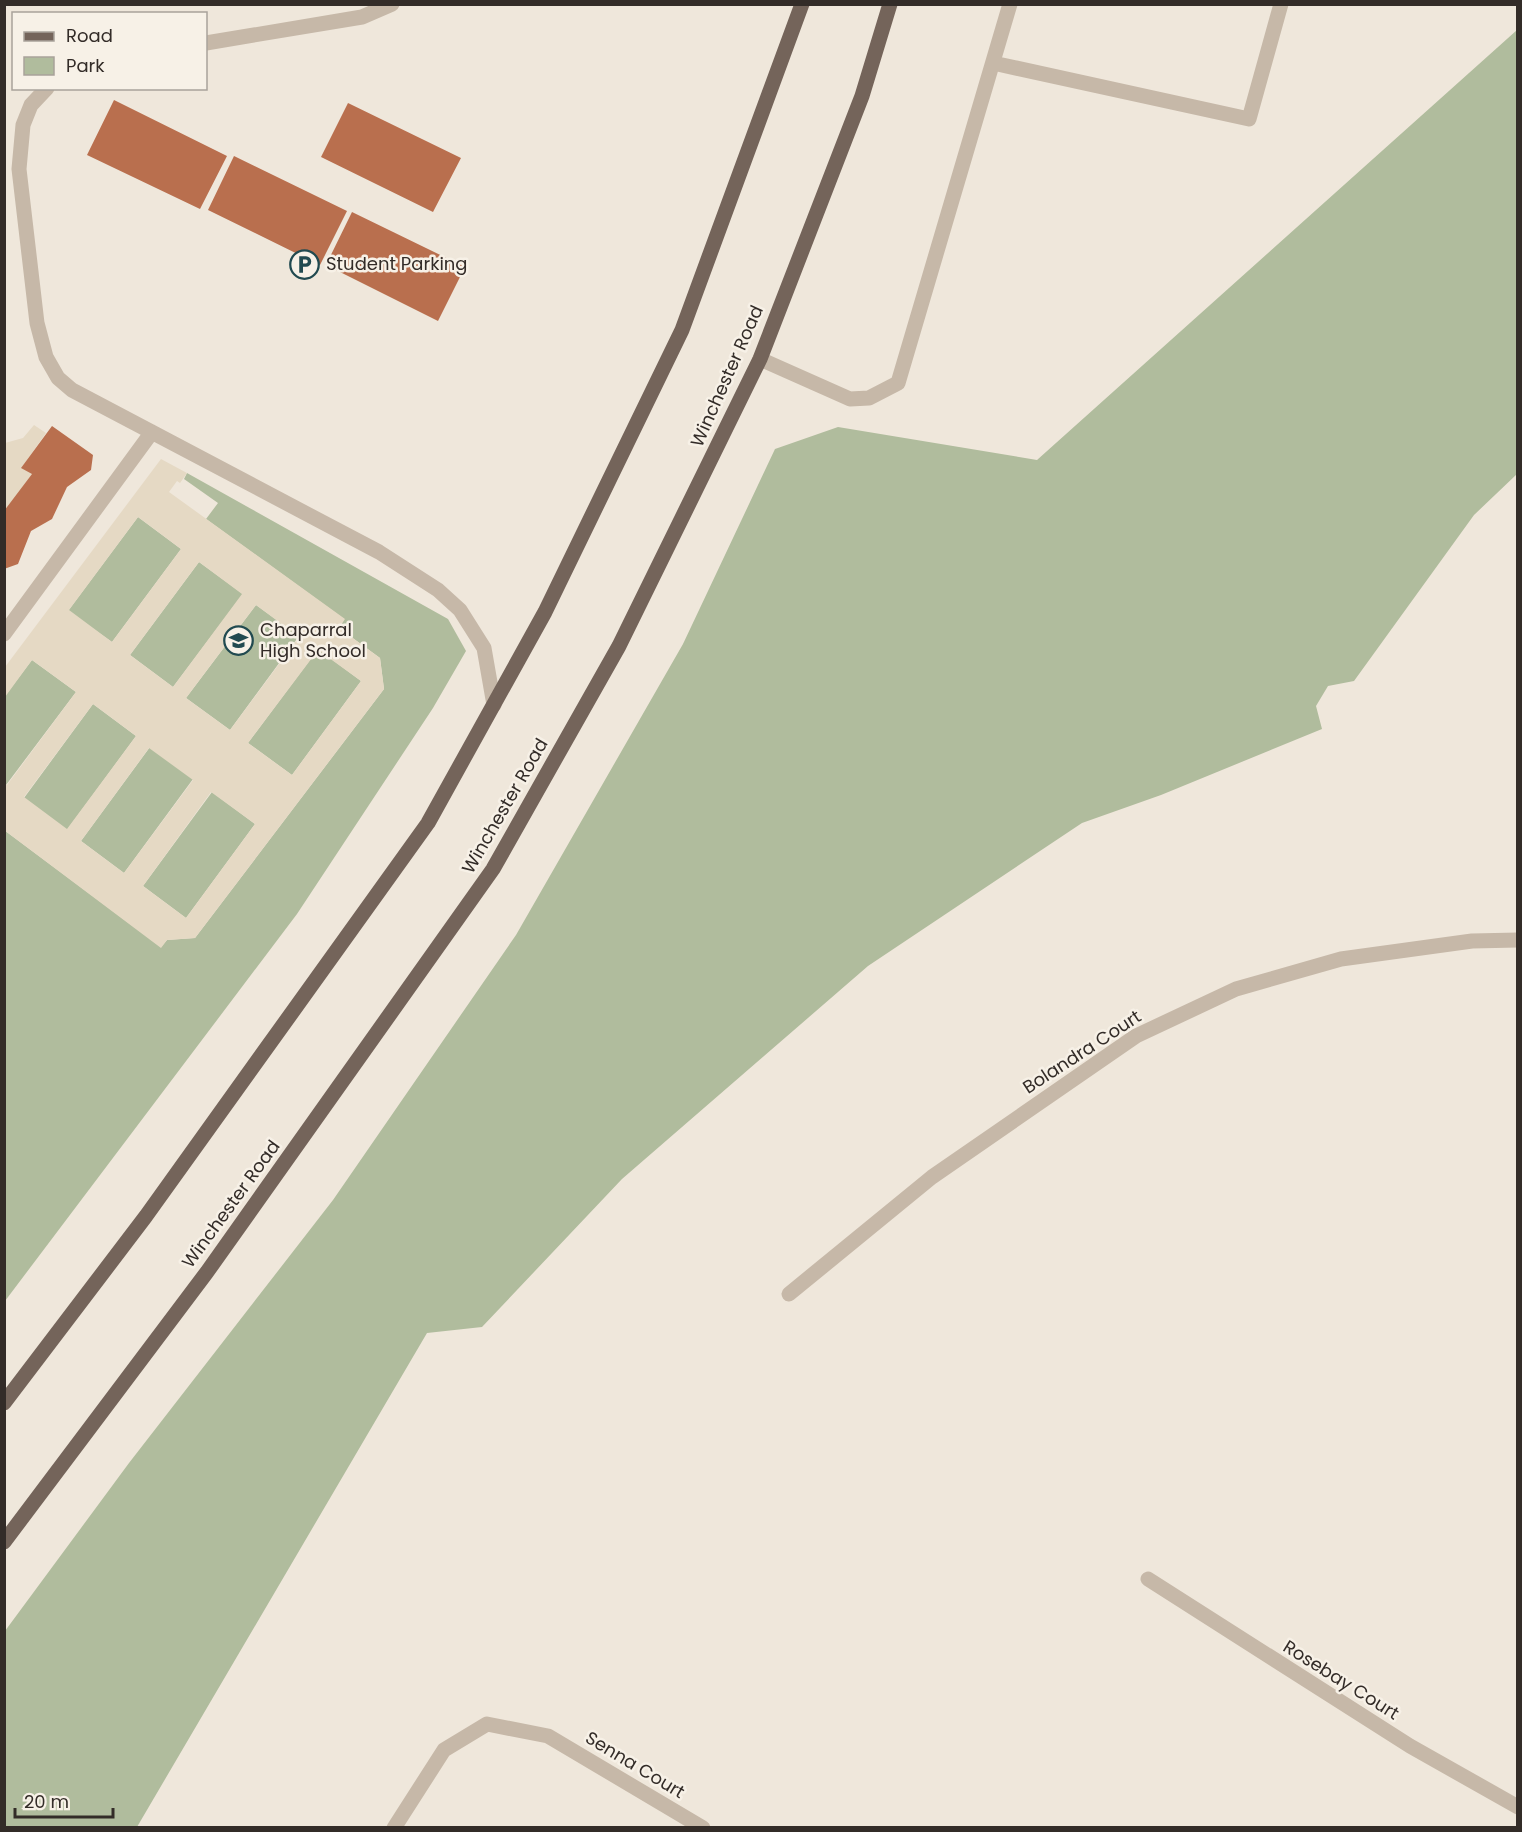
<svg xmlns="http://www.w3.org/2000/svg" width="1522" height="1832" viewBox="0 0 1522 1832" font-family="Poppins,sans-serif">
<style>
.green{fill:#b0bc9d}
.plaza{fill:#e5d9c4;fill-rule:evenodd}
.building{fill:#b96f4e}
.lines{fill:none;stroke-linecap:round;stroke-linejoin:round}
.service{stroke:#c6b8a8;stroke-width:15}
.minor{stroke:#c6b8a8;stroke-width:15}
.primary{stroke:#74645a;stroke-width:15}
.labels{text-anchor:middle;stroke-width:5;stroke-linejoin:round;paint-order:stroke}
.poi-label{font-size:18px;fill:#332c28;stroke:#f7f1e7;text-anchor:start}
.street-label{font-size:18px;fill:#332c28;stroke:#f7f1e7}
</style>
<rect width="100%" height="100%" fill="#efe7db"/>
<path class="green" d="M1517 30V474L1474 515 1354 681 1328 686 1316 706 1322 729 1161 795 1082 823 868 966 622 1179 482 1327 427 1333 137 1827H5V1631L129 1463 333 1200 516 935 683 644 775 449 838 427 1037 460Z
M187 473 448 619 466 651 433 708 297 914 5 1301 4 830 161 947 167 940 195 938 384 689 380 658 339 628 344 619 206 519 218 503 184 479Z
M138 517 181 549 112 642 68 611Z
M199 562 243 594 173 687 130 655Z
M256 605 299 636 230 730 186 698Z
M318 649 361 681 292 775 248 743Z
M32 660 76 692 6 785 4 697Z
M93 704 136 736 67 830 24 798Z
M150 747 193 779 124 873 81 841Z
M212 792 255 824 186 918 143 886Z"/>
<path class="plaza" d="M34 425 46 433 22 467 32 474 5 511V443L23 438Z
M161 459 187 473 180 483 177 481 169 492 345 619 339 628 380 658 384 689 195 938 167 940 161 948 4 830 5 784 7 785 76 692 32 660 5 697V667ZM138 517 181 549 112 642 69 610ZM199 562 242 594 173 687 130 655ZM256 605 299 637 230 730 186 698ZM318 650 361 681 292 775 248 743ZM93 704 136 736 67 829 24 797ZM149 748 193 780 124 873 81 841ZM211 792 255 824 186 918 143 886Z"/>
<path class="building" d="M114 100 227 156 200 209 87 155Z
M348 103 461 158 433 212 321 157Z
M234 156 347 211 320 265 208 210Z
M352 212 465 267 438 321 326 265Z
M52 426 93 455 91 470 67 487 52 519 31 531 18 564 4 569V511L32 474 21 468Z"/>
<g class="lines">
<path class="service" d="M206 43 362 17 392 4
M993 63 1249 119 1281 4
M47 88 31 105 23 125 19 169 37 323 46 357 58 378 72 390 379 552 438 590 460 610 484 648 494 705
M760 359 850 399 869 398 898 383 1010 4
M4 634 152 432"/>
<path class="minor" d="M789 1294 932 1177 1136 1036 1236 989 1341 959 1472 941 1518 940
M1148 1579 1410 1746 1518 1807
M394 1828 444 1750 487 1724 548 1736 703 1828"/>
<path class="primary" d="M4 1403 146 1216 428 823 545 612 682 330 802 4
M4 1542 207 1272 493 869 619 646 760 359 862 96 890 4"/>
</g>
<defs>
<symbol id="parking-ring" viewBox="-11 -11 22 22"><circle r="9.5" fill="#f7f1e7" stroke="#214a50" stroke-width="1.5"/><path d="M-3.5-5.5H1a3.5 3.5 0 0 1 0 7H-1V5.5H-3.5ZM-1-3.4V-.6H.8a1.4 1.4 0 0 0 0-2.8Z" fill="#214a50"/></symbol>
<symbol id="school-ring" viewBox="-11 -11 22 22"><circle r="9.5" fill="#f7f1e7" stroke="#214a50" stroke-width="1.5"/><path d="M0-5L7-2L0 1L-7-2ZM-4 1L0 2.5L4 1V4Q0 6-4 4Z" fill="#214a50"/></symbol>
</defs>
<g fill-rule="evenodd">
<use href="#parking-ring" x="288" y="248" width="33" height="33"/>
<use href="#school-ring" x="222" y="624" width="33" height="33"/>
</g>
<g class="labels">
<g class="poi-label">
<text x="326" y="270">Student Parking</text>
<text x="260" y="636">Chaparral<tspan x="260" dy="21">High School</tspan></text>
</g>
<g class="street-label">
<text transform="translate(727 376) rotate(-66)" y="6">Winchester Road</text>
<text transform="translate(505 806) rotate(-60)" y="6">Winchester Road</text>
<text transform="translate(1082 1052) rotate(-33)" y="6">Bolandra Court</text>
<text transform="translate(231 1204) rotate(-54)" y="6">Winchester Road</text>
<text transform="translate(1341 1680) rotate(32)" y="6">Rosebay Court</text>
<text transform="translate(635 1765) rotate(31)" y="6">Senna Court</text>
</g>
</g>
<rect width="1522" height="1832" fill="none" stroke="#332c28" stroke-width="12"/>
<rect x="12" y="12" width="195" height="78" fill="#f7f1e7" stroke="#a9a29b" stroke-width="1.5"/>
<rect x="24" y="32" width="30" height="9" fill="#74645a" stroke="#a9a29b" stroke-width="1.5"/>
<text x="66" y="42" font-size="18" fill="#332c28">Road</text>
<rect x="24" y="57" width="30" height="18" fill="#b0bc9d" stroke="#a9a29b" stroke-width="1.5"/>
<text x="66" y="72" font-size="18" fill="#332c28">Park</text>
<path d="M15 1808v9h98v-9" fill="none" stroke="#332c28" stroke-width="3"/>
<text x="24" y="1808" font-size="18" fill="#332c28" stroke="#f7f1e7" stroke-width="4.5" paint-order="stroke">20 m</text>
</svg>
